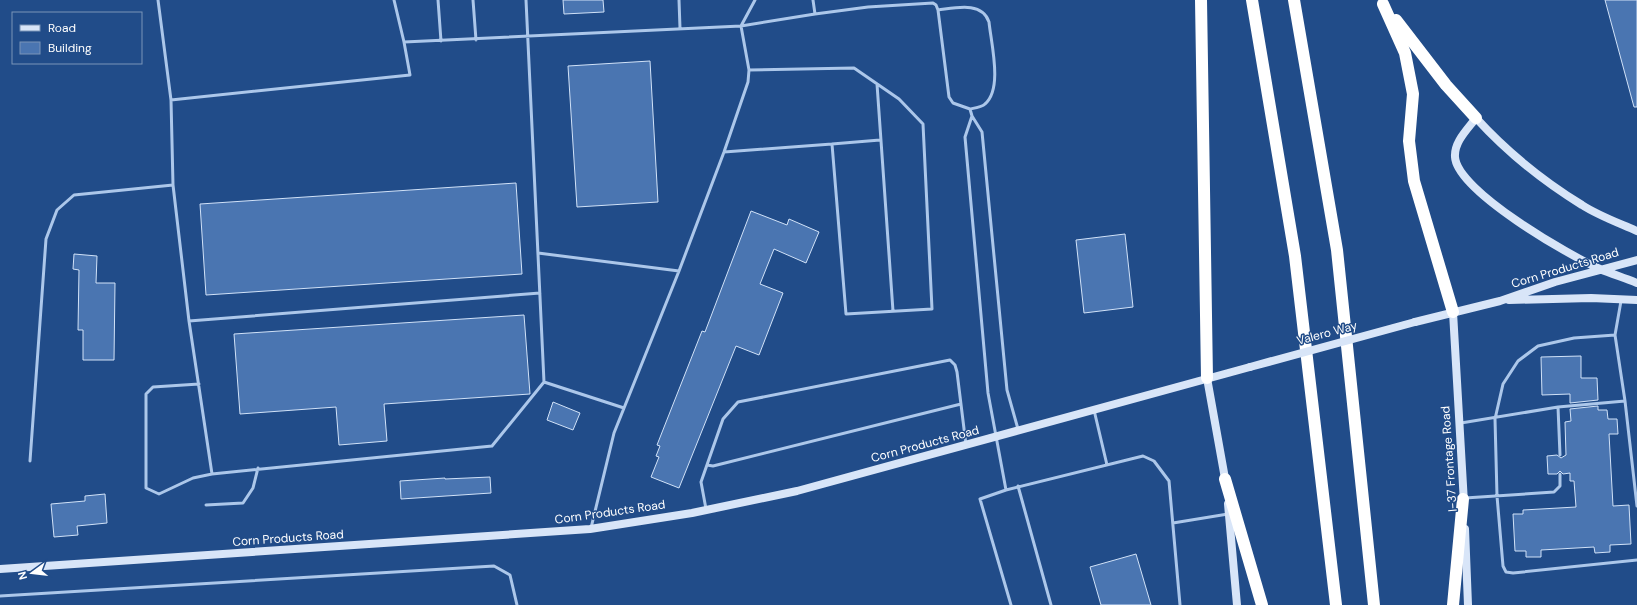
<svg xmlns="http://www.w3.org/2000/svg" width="1637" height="605" viewBox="0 0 1637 605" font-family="'DM Sans',sans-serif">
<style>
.building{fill:#4a75b1;stroke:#d1e2f8}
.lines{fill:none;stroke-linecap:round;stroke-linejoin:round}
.lane{stroke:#acc7ea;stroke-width:3}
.secondary{stroke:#d8e5f8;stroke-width:8}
.highway{stroke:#fff;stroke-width:12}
.secondary-bridge{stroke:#d8e5f8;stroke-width:8}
.labels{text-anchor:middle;stroke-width:3;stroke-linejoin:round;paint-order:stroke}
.street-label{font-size:12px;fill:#fff;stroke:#214c89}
</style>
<rect width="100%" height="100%" fill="#214c89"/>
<path class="building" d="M563 0H603L604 12 564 14Z
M1605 0H1637V107H1634Z
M650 61 658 202 577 207 568 66Z
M516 183 522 274 206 295 200 204Z
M751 211 787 225 789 219 819 232 806 263 774 249 760 284 783 293 759 355 736 346 679 488 651 477 659 457 656 456 660 446 657 445 702 331 705 332Z
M1125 234 1133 307 1084 313 1076 240Z
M74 254 97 256 96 283H115L114 360H83V330H78L79 270 73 269Z
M524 315 530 394 384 404 387 441 339 445 336 407 240 414 234 334Z
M1581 356V378H1597L1598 400 1570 403V394L1542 395 1541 357Z
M553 402 580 413 573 430 547 420Z
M1598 406V410H1607L1608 419H1617L1618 434H1609L1613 506 1629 505 1631 544 1610 545V552L1595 553 1594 547 1541 550V557H1526V551H1515L1513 514H1523V510L1576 507 1574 481H1570V473L1563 474 1560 471 1557 474H1548L1547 456 1557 455 1561 458 1566 455 1565 422 1571 421 1570 409Z
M490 477 491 493 401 499 400 481 445 478V479Z
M105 494 107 523 77 526 78 535 54 537 51 504 85 501V496Z
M1136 554 1151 605H1101L1090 567Z"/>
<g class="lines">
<path class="lane" d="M158 0 171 100 173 185 189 321 212 474 492 446 544 382 526 0
M394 0 404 42 741 26 749 70 748 82 724 152 679 271 614 433 591 528
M438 0 441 41
M473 0 476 40
M679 0 680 28
M813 0 815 14 868 7 933 3 936 5 938 10 949 97 953 103 970 109 972 116 982 132 1007 390 1018 429
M938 10C955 8 982 1 989 22 991 43 1003 89 985 104 982 107 975 108 970 109
M741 26 815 14
M741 26 755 0
M877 84 893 311
M171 100 410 75 404 42
M972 116 965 137 988 393 1006 490 1143 456 1154 461 1169 481 1180 605
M832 144 880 140
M724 152 832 144 846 314 932 309 923 124 899 99 854 68 749 70
M538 253 679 271
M1621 301 1615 335 1625 401 1637 506
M189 321 540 293
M1615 335 1574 338 1538 346 1518 361 1503 384 1495 419 1497 496 1503 566 1506 572 1513 573 1637 560
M544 382 624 408
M199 384 153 387 146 394V488L159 494 193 478 212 474
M1558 407 1560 455
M1094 410 1107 465
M1461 423 1558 407 1625 401
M30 461 46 239 57 210 74 195 173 185
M707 465 713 466 961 404
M1018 486 1051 605
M1006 490 980 499 1011 605
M1465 498 1554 492 1560 486V474
M206 505 243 503 253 488 258 468
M706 509 701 482 723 419 738 402 950 360 955 365 957 372 966 445
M1173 523 1228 514
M0 596 494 566 510 575 517 605"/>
<path class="secondary" d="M1637 231C1619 223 1599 216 1582 205 1543 181 1507 152 1476 118 1467 130 1454 142 1455 157 1457 191 1570 256 1600 269 1612 274 1625 278 1637 283
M1509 300 1591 298 1637 300
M1453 312 1464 503
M1415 322 1500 301 1555 282 1637 260
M1207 378 1226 484
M1228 504 1237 605
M1465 529 1468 605
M0 569 590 529 692 513 797 491 1250 367"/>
<path class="highway" d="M1201 0 1207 378
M1252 0 1295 256 1336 605
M1294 0 1337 250 1374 605
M1383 4 1405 53 1413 94 1409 141 1414 181 1453 312
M1396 20 1446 85 1476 118
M1225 479 1262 605
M1453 605 1463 499"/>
<path class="secondary-bridge" d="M1250 367 1415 322"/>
</g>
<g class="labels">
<g class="street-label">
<text transform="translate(1565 268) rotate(-17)" y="4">Corn Products Road</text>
<text transform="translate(1327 333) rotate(-15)" y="4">Valero Way</text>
<text transform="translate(925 444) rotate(-15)" y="4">Corn Products Road</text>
<text transform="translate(1449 459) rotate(-94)" y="4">I-37 Frontage Road</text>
<text transform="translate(610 512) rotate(-8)" y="4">Corn Products Road</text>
<text transform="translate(288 538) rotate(-4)" y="4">Corn Products Road</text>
</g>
</g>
<rect x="12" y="12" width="130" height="52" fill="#214c89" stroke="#7a94b8"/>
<rect x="20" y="25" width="20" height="6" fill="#d8e5f8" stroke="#7a94b8"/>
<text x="48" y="32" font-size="12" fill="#ffffff">Road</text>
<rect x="20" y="42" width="20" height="12" fill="#4a75b1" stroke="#7a94b8"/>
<text x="48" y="52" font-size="12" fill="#ffffff">Building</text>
<g transform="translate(32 573) rotate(255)" stroke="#214c89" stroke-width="3" paint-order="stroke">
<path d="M0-3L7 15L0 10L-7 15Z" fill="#ffffff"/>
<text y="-6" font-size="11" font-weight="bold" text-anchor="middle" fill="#ffffff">N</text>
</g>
</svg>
